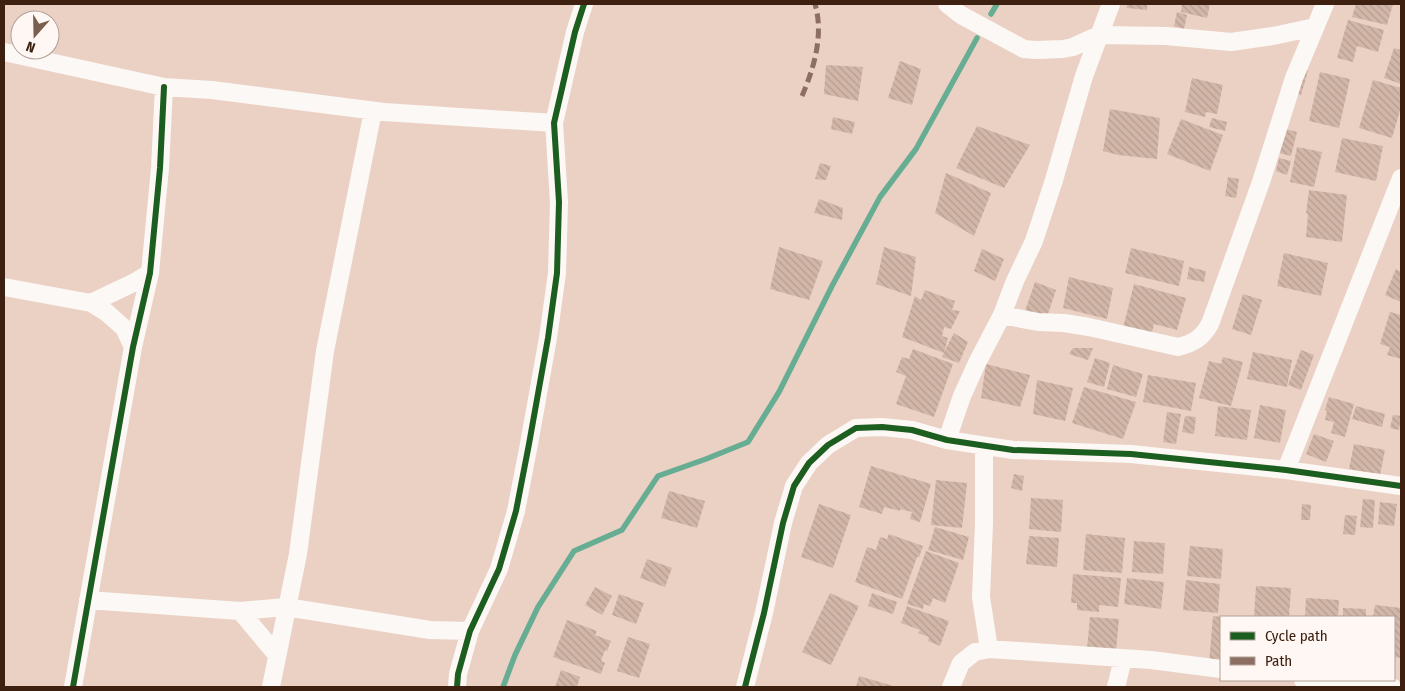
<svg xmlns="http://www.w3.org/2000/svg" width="1405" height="691" viewBox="0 0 1405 691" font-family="'Fira Sans Condensed',sans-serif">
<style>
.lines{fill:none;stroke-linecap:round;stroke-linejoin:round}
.stream{stroke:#67ad93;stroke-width:5.5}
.building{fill:url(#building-back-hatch)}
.minor{stroke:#fcf8f6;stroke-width:18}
.quiet{stroke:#8d6e63;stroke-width:5;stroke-dasharray:10 5;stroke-linecap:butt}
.cycleway-casing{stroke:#fff7f3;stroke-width:9}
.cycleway{stroke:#1b5e20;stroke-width:6}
</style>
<defs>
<pattern id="building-back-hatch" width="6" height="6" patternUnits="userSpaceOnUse" patternTransform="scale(1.25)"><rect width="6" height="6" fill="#d2b7a9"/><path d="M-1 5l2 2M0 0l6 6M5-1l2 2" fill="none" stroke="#b59d90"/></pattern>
</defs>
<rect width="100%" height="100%" fill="#ebd1c4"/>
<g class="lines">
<path class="stream" d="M991 14 997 4
M503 687 515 655 538 607 574 551 622 530 658 476 706 459 748 442 779 392 832 286 880 197 916 149 977 38"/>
</g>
<path class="building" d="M1127 4H1147V10L1127 8Z
M1182 4H1210L1207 18 1181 12Z
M1356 4H1393L1387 25 1352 17Z
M1177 12 1187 15 1184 29 1174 26Z
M1348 20 1384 30 1378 52 1357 46 1353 62 1337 58Z
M1394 48 1401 50V84L1384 78Z
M900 61 921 69 912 105 888 98Z
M826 65 863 67 858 101 824 94Z
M1302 69 1308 71 1301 95 1295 93Z
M1320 72 1350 79 1339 128 1309 121Z
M1192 78 1223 85 1217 114 1206 112 1205 117 1185 112Z
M1373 80 1401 88V107L1392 138 1359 128Z
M1110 109 1160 118 1157 159 1118 155 1103 151Z
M833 117 855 122 852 134 831 129Z
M1212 118 1227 122 1225 131 1209 127Z
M1181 119 1223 135 1210 171 1167 154Z
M977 126 1030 145 1004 188 956 168Z
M1286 129 1297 132 1291 156 1279 153Z
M1342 138 1383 146 1376 181 1335 172Z
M1297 147 1322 152 1314 187 1290 182Z
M1279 158 1291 161 1287 175 1276 171Z
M820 163 831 166 826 180 815 179Z
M946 173 991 193 974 236 935 213Z
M1228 177 1239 179 1236 198 1225 196Z
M1309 190 1347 195 1342 242 1306 237 1308 214 1306 213Z
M819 199 843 208 842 220 814 213Z
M779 247 823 261 809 300 770 289Z
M884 247 916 257 911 296 876 284Z
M1131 248 1184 261 1179 286 1125 273Z
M982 249 1004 259 995 281 974 271Z
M1284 253 1328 263 1321 296 1277 286Z
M1189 267 1206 271 1204 282 1187 279Z
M1396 269 1401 272V302L1385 295Z
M1069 277 1113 288 1107 319 1063 308Z
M1035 282 1056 290 1046 320 1024 314Z
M1134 284 1186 298 1177 330 1154 324 1151 336 1123 328Z
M925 290 955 301 952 310 960 311 951 329 944 327 942 336 948 338 944 352 954 333 968 342 959 363 942 357 944 353 902 337 915 296 921 300Z
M1243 294 1262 300 1251 335 1232 329Z
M1390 312 1401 315V359L1387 355 1390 347 1380 344Z
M1073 348H1093L1088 360 1069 354Z
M913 349 953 364 934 417 896 404 906 376 896 372 902 357 909 359Z
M1301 350 1314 355 1301 390 1288 385Z
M1253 352 1292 360 1287 387 1247 379Z
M1223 357 1243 362 1231 406 1199 398 1209 361 1221 364Z
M1095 358 1110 363 1104 387 1087 382Z
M986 364 1030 375 1020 407 981 398Z
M1113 365 1143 374 1136 397 1107 389Z
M1148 375 1196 383 1191 411 1143 402Z
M1037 380 1073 388 1065 421 1033 414Z
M1084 387 1136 402 1123 439 1072 423Z
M1329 397 1354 404 1345 437 1331 433 1334 422 1325 420 1327 411 1325 410Z
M1260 405 1286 410 1280 443 1254 438Z
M1218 406 1251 410 1247 440 1215 436Z
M1356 406 1385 414 1382 427 1352 419Z
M1167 412 1181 414 1176 444 1163 442Z
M1393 415 1401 416 1399 430 1390 428Z
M1185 416 1196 417 1194 434 1182 432Z
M1314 434 1334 441 1326 462 1306 454Z
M1354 444 1385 450 1380 475 1349 469Z
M871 466 931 484 920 522 910 519 912 512 900 509V511L884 507 882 514 859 507Z
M1014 474 1024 476 1022 491 1011 488Z
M936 480 967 483 962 528 931 525Z
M669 491 705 501 697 528 661 518Z
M1031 498 1063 500 1061 532 1029 529Z
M1363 499 1375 500 1373 528 1360 527Z
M1380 502 1397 504 1394 526 1378 524Z
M819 504 851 515 833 568 801 557Z
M1302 504 1311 505 1310 520H1301Z
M1345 515 1357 516 1355 535 1343 534Z
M935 527 969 537 963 560 928 550Z
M889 534 923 546 919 557H917L902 599 855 582 867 547 876 550 880 537 887 539Z
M1086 534 1125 538 1122 573 1083 570Z
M1029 536 1059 538 1057 567 1026 564Z
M1134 541 1165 543 1163 574 1132 572Z
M1190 546 1223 549 1221 579 1187 576Z
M926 551 959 563 945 603 933 598 930 606 924 604 923 609 907 604Z
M647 559 672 568 665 587 640 578Z
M1073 574 1121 578 1118 607 1099 605V612L1077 610V603H1071Z
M1127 578 1164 582 1161 609 1124 604Z
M1186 580 1220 584 1218 613 1183 610Z
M1256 586 1291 588 1289 617H1254Z
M595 587 612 596 602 615 585 605Z
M830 593 859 606 831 665 802 652Z
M872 593 897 602 893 614 868 606Z
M619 594 644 603 636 624 612 615Z
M1306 598 1339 600 1338 617H1305Z
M1375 605 1401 608V658L1394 657V617H1373Z
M907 606 949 621 940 646 928 641 929 637 918 633 920 630 901 623Z
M1343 608 1366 609V617H1343Z
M1213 616 1221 617V664L1209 663Z
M1090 617 1119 619 1116 651 1087 649Z
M567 620 597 631 595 635 611 641 607 651 605 650 601 661 605 663 601 674 553 657Z
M628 637 650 644 639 678 617 671Z
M561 670 580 677 577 687H555Z
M859 676 897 687H856Z"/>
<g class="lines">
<path class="minor" d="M947 4 961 15 1024 49 1036 50 1063 49 1073 47 1099 35 1166 36 1231 42 1273 36 1315 27
M4 52 164 87 212 90 384 112 554 123
M4 287 91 303 106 312 124 328 133 347
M91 303 133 283 150 273
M1002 315 1038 322 1064 323 1089 327 1178 347C1194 343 1202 338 1210 324L1261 182 1294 78 1325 4
M947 440 962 396 977 363 1002 315 1015 281 1034 241 1054 180 1084 76 1111 4
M984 446V523L981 597 989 649
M1286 470 1401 178
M88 600 240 611 286 607 430 630 470 631
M240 611 277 655
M1303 680 1392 687
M73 687 133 347 150 273 160 168 164 87
M271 687 298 554 325 351 373 111
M457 687 458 674 470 631 499 569 516 511 529 444 548 338 557 273 559 202 554 123 575 32 584 4
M745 687 764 613 783 523 794 486 809 463 828 445 856 428 882 427 912 430 947 440 1013 450 1131 454 1286 470 1401 486
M951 687 961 663 975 652 989 649 1151 660 1221 669
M1116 687 1123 659"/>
<path class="quiet" d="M802 96C814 68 824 35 815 4"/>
<defs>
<path id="cycleway" d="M73 687 133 347 150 273 160 168 164 87
M457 687 458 674 470 631 499 569 516 511 529 444 548 338 557 273 559 202 554 123 575 32 584 4
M745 687 764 613 783 523 794 486 809 463 828 445 856 428 882 427 912 430 947 440 1013 450 1131 454 1286 470 1401 486"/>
</defs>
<use href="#cycleway" class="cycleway-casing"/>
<use href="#cycleway" class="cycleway"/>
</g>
<rect width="1405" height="691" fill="none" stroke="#3d200f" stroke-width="10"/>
<rect x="1220" y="616" width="175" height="65" fill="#fff7f3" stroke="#b1a198"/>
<rect x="1230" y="632" width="25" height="8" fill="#1b5e20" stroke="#b1a198"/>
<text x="1265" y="641" font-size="15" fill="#3d200f">Cycle path</text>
<rect x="1230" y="657" width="25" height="8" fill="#8d6e63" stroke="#b1a198"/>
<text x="1265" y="666" font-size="15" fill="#3d200f">Path</text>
<g transform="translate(35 35) rotate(200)"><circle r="24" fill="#fff7f3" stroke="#b1a198"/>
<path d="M0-4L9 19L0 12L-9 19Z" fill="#7a5e4e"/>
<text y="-8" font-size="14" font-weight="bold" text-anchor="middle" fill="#3d200f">N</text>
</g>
</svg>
